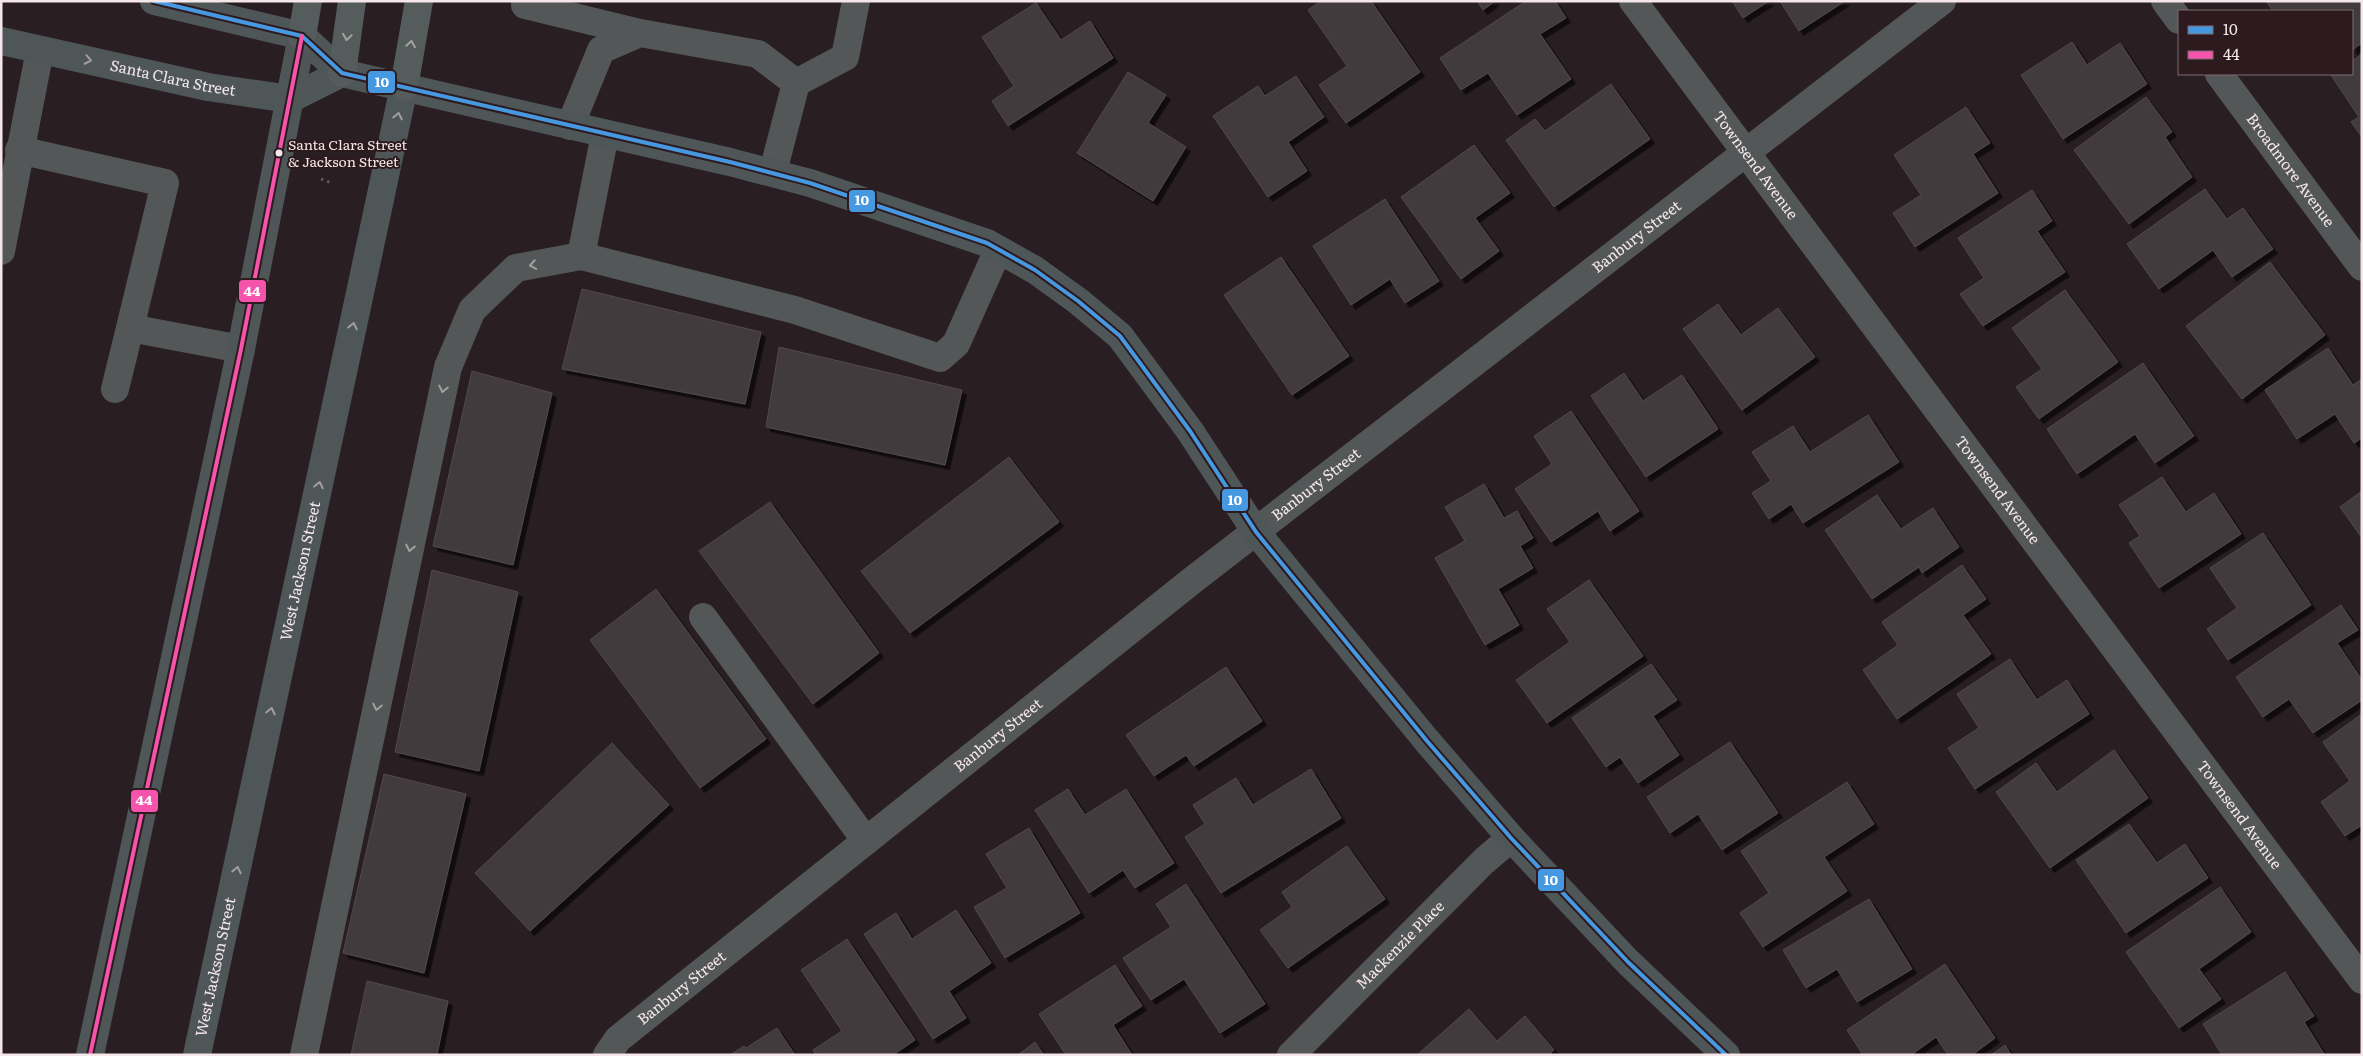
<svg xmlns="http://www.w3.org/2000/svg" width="2363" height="1056" viewBox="0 0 2363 1056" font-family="Literata,serif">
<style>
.building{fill:#433a3c;stroke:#53494c;filter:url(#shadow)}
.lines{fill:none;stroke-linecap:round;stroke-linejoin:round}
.path{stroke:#5a5a5b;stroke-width:3;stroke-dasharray:2.5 4;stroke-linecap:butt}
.minor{stroke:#545757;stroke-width:28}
.major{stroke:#4f5657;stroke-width:28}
.highway{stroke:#545c5c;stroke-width:28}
.bus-1-casing{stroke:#2d1a1f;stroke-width:8}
.bus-2-casing{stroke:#2d1a1f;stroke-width:8}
.bus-1{stroke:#4699e1;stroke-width:4}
.bus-2{stroke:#f653ac;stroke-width:4}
.oneway{stroke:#a4a2a2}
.oneway2{stroke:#a29ea0}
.oneway3{stroke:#a49fa0}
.bus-dot{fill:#f5e7e9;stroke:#2d1a1f;stroke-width:2}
.labels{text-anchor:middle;stroke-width:4;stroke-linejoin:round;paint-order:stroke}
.bus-label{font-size:14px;fill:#f5e7e9;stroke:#2d1a1f;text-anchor:start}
.street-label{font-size:15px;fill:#f5e7e9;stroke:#2d1a1f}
.line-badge{stroke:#2d1a1f;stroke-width:2}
.badge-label{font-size:14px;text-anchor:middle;font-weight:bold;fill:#fff}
</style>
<defs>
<filter id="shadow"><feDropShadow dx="4.5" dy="4.5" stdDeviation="0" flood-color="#0009"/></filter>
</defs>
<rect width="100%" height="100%" fill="#291e21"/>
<path class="building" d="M1321 1H1371L1420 72 1346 123 1319 85 1347 66 1308 10Z
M1477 1H1495L1483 10Z
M1526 1H1555L1566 18 1540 34 1571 79 1517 115 1488 73 1461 90 1440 58Z
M1732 1H1769L1743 18Z
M1780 1H1845L1799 31Z
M2266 1H2362V43L2352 50V11H2273Z
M1036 3 1061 40 1090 21 1113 58 1008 126 992 101 1014 86 982 37Z
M2072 42 2087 65 2120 43 2147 84 2063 139 2021 75Z
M2362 54V137L2351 122 2359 117 2331 75 2352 74V61Z
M1128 72 1166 95 1148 123 1186 147 1153 201 1077 153Z
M1296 76 1324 117 1288 142 1307 171 1268 197 1213 116 1258 86 1265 96Z
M1611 84 1650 139 1554 207 1506 140 1535 119 1545 131Z
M2146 97 2172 132 2165 137 2192 177 2129 224 2074 150Z
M1966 107 1990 143 1973 154 1998 193 1915 247 1893 213 1921 195 1894 155Z
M1474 145 1510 193 1475 218 1499 251 1461 279 1401 197Z
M2205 189 2227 219 2243 208 2273 249 2232 277 2213 250 2159 289 2127 244Z
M2032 190 2052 221 2037 231 2065 272 1983 326 1960 294 1984 278 1958 238Z
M1385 199 1439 281 1405 303 1390 279 1351 305 1313 246Z
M1281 257 1349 356 1292 395 1224 295Z
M2270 262 2325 335 2242 399 2186 326Z
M582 289 761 332 745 404 562 369Z
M2065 290 2118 362 2039 419 2016 387 2042 369 2012 328Z
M1718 304 1741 335 1778 308 1815 357 1742 410 1683 329Z
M779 347 962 390 945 465 766 427Z
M2328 348 2353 385 2362 379V438L2354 443 2335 414 2297 439 2265 390Z
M2143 363 2194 436 2155 463 2135 434 2077 474 2047 429Z
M472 371 552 393 513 565 433 546Z
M1624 373 1643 401 1682 375 1718 429 1646 477 1591 396Z
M1571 411 1639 511 1610 531 1598 511 1551 542 1515 489 1552 464 1534 436Z
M1868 415 1899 462 1803 523 1791 504 1769 519 1752 493 1771 481 1752 452 1793 426 1810 452Z
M1009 457 1059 522 910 633 861 571Z
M2162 477 2186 512 2214 493 2241 534 2159 588 2129 543 2140 536 2119 505Z
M1484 484 1504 518 1517 511 1533 538 1520 546 1533 568 1498 589 1519 625 1485 645 1435 558 1465 541 1445 507Z
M2362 491V538L2340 507Z
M1877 495 1901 529 1933 508 1959 547 1922 573 1919 567 1872 599 1825 530Z
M770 502 879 653 813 704 699 551Z
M2263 533 2311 605 2228 660 2207 629 2237 608 2210 568Z
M1962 565 1986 599 1963 615 1991 654 1897 719 1863 670 1898 645 1882 622Z
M432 570 518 592 479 771 395 752Z
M1589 580 1643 656 1547 723 1516 680 1570 642 1547 609Z
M656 589 766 739 700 788 590 640Z
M2341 605 2358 630 2337 643 2362 680V700L2313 733 2289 699 2263 717 2236 677Z
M2010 659 2037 700 2067 680 2089 714 1975 789 1948 748 1979 728 1957 694Z
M1651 664 1677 700 1653 716 1679 755 1638 783 1620 757 1606 767 1572 718Z
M1226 667 1262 721 1194 766 1186 755 1154 776 1126 735Z
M2362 714V825L2345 836 2321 802 2350 781 2323 742Z
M1730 742 1778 813 1722 850 1698 814 1670 833 1647 797Z
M612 743 669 805 530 931 475 873Z
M2114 750 2148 798 2050 868 1996 792 2036 763 2057 792Z
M1311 769 1341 818 1221 893 1185 837 1205 824 1193 805 1236 778 1253 805Z
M384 774 466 794 424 973 343 953Z
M1847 782 1874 824 1824 857 1847 891 1763 947 1740 913 1769 893 1741 851Z
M1068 789 1085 815 1126 789 1174 863 1135 888 1123 870 1089 893 1035 810Z
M2129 824 2157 863 2185 844 2208 878 2126 933 2076 860Z
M1029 828 1080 913 1005 958 974 907 1007 888 986 854Z
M1347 846 1385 899 1288 968 1260 930 1292 907 1282 892Z
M1186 884 1265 1004 1220 1033 1184 979 1151 1000 1123 958 1171 927 1156 904Z
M2220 887 2251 932 2199 969 2221 999 2179 1028 2126 952Z
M1869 899 1912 969 1857 1002 1837 969 1806 988 1783 950Z
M956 910 991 963 949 991 966 1018 933 1039 864 934 896 913 912 939Z
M847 939 915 1040 893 1055H816L813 1050 842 1031 801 970Z
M1945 964 1995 1038 1972 1055H1948L1936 1037 1911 1055H1863L1847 1030Z
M1115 965 1142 1006 1113 1025 1132 1055H1066L1039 1014Z
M2285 972 2314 1016 2304 1022 2324 1054 2222 1055 2203 1024Z
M367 981 448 1001 437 1055H351Z
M1469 1009 1497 1041 1525 1016 1554 1050 1549 1055H1417Z
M777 1028 795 1055H730L744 1046 746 1048Z
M1035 1042 1044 1055H1018Z
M2005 1045 2011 1055H1991Z"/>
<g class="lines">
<path class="path" d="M321 179 332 183"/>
<g class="minor">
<path id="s1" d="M1633 1 2362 980"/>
<path d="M2165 1 2179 20"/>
<path d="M525 5 640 33"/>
<path id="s2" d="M2219 74 2362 267"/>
<path d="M796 83 845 57 856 1"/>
<path d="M570 126 601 50 640 33 758 54 796 83 773 172"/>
<path d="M19 150 165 183 130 328 241 349"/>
<path d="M1 251 40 50"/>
<path d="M581 256 605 134"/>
<path d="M115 389 130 328"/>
<path d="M703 617 866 841"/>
<path d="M304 1055 448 367 472 310 516 268 581 256 795 310 940 358 956 344 998 250"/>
<path id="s3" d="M607 1055 618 1039 1194 579 1942 1"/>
<path id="s4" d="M1291 1055 1484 861 1511 838"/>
</g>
<g class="major">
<path d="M154 1 302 36 342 73 730 162 810 183 987 243 1035 270 1078 301 1120 336 1190 431 1256 532 1427 741 1511 838 1628 962 1726 1055"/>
<path id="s5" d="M1 41 208 87 290 99 342 73"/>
<path d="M90 1055 241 349 302 36"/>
<path id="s6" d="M197 1055 404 87"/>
</g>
<path class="highway" d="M302 36 308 1
M342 73 352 1
M404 87 419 1"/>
<defs>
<path id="bus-1" d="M154 1 302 36 342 73 730 162 810 183 987 243 1035 270 1078 301 1120 336 1190 431 1256 532 1427 741 1511 838 1628 962 1726 1055"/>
<path id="bus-2" d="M90 1055 241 349 302 36"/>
</defs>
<use href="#bus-1" class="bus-1-casing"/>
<use href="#bus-2" class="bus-2-casing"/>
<use href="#bus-1" class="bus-1"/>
<use href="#bus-2" class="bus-2"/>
</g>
<defs><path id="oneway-chevron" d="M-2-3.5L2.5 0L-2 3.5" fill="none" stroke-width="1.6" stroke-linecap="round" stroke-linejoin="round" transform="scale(1.25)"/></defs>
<g class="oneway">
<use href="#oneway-chevron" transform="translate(347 37) rotate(99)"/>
<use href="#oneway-chevron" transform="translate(411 44) rotate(-81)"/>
</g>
<g class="oneway2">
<use href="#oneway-chevron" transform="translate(88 60) rotate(12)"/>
<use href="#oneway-chevron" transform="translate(398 116) rotate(-78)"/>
<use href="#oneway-chevron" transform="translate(353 326) rotate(-78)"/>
<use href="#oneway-chevron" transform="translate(319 485) rotate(-78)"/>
<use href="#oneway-chevron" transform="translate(271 711) rotate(-78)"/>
<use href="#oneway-chevron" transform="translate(237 870) rotate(-78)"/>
</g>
<g class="oneway3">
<use href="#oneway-chevron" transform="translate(533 265) rotate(170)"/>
<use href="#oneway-chevron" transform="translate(443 389) rotate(102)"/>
<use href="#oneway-chevron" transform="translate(410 548) rotate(102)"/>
<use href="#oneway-chevron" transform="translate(377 707) rotate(102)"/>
</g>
<circle class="bus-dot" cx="279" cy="153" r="4.5"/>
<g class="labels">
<g class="bus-label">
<text x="288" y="150">Santa Clara Street<tspan x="288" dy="17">&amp; Jackson Street</tspan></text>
</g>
<g class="street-label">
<text dy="5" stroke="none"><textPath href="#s5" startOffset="176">Santa Clara Street</textPath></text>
<text dy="5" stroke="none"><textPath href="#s1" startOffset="205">Townsend Avenue</textPath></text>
<text dy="5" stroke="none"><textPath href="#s2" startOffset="120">Broadmore Avenue</textPath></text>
<text dy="5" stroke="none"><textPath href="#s3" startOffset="1316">Banbury Street</textPath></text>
<text dy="5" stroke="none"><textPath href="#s3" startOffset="911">Banbury Street</textPath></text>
<text dy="5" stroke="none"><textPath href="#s1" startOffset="610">Townsend Avenue</textPath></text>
<text dy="5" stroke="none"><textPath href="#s6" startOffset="495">West Jackson Street</textPath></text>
<text dy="5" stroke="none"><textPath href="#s3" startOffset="506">Banbury Street</textPath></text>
<text dy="5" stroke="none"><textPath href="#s1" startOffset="1015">Townsend Avenue</textPath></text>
<text dy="5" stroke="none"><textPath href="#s4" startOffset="155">Mackenzie Place</textPath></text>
<text dy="5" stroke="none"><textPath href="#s6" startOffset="90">West Jackson Street</textPath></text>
<text dy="5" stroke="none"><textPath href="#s3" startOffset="101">Banbury Street</textPath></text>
</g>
</g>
<g class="line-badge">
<rect x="367" y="70" width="29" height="24" rx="5" fill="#4699e1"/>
<rect x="848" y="189" width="28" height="24" rx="5" fill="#4699e1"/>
<rect x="238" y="279" width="29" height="24" rx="5" fill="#f653ac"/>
<rect x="1221" y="488" width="28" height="24" rx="5" fill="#4699e1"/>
<rect x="130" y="789" width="29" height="24" rx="5" fill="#f653ac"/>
<rect x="1537" y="868" width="28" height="24" rx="5" fill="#4699e1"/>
</g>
<g class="badge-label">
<text x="382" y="87">10</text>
<text x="862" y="205">10</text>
<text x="252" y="296">44</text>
<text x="1235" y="505">10</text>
<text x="144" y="805">44</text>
<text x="1551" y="885">10</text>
</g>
<rect width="2363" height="1056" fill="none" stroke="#f5e7e9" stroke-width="5"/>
<rect x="2178" y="10" width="175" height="65" fill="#2d1a1f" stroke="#7d6c70"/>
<rect x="2188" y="26" width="25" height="8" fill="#4699e1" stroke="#7d6c70"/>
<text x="2223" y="35" font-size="15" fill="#f5e7e9">10</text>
<rect x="2188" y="51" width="25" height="8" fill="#f653ac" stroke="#7d6c70"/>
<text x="2223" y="60" font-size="15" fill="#f5e7e9">44</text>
</svg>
